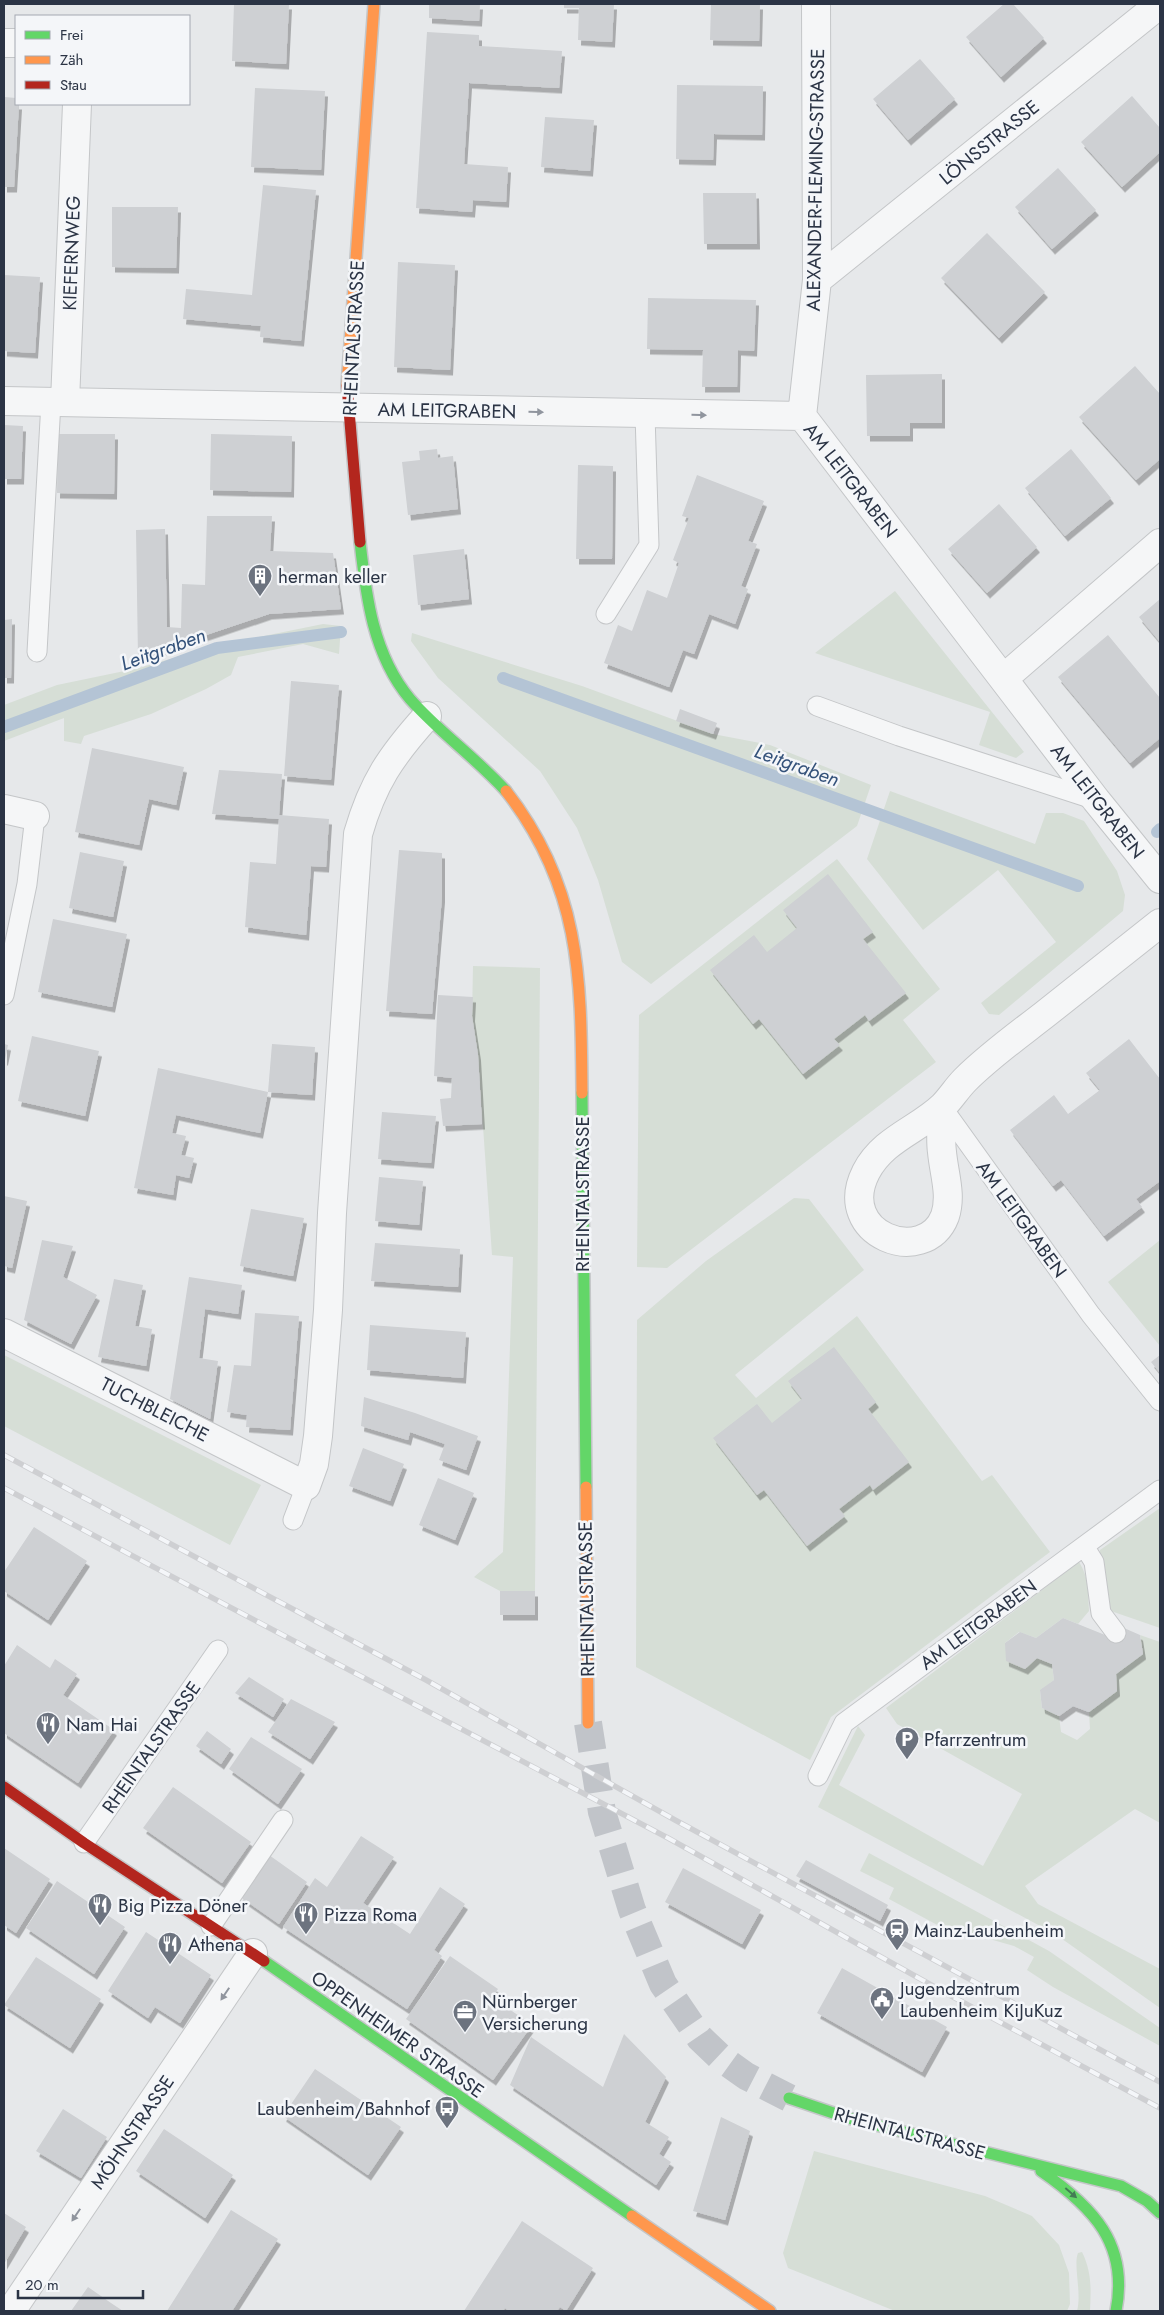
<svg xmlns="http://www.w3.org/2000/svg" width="1164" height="2315" viewBox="0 0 1164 2315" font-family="Jost,sans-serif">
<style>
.green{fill:#d6ded6}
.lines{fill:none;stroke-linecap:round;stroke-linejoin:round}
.stream{stroke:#b4c4d5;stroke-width:12}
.building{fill:#ced0d3;filter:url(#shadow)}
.secondary-tunnel{stroke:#c1c4c9;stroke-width:28;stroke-dasharray:28 14;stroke-linecap:butt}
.lane-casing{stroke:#c4c6c8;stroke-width:21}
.street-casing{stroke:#c4c6c8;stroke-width:30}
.fast-casing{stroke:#c4c6c8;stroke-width:14}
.slow-casing{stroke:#c4c6c8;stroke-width:14}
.jam-casing{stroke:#c4c6c8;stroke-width:14}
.lane{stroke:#f5f6f7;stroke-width:19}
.street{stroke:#f5f6f7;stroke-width:28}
.fast{stroke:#63d668;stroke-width:11}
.slow{stroke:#ff974d;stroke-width:11}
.jam{stroke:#b3261e;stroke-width:11}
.rail-casing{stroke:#cecfd2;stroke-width:5.5}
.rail{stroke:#f4f6f9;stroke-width:4;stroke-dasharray:11;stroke-linecap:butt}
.oneway{fill:#90959e}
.oneway2{fill:#447d55}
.labels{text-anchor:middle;stroke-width:5;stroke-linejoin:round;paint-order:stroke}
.street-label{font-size:19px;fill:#2b3445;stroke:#f4f6f9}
.poi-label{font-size:19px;fill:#2b3445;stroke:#f4f6f9;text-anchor:start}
.water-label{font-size:20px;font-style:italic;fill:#34527a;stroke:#f4f6f9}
</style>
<defs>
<filter id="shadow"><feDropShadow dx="3" dy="5.5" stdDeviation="0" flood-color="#0004"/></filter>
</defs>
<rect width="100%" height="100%" fill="#e6e8ea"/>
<path class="green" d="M895 591 1024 752 1016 758 979 745 990 712 815 653Z
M323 624 341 626 339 654 303 644 238 657 231 675 206 689 151 714 84 736 81 744 64 741V718L4 741V705L57 685 139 668 215 646Z
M412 633 582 686 713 734 770 745 871 785 857 826 651 984 622 962 598 880 577 828 540 771 438 678 411 641Z
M890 791 1035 844 1046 813H1063L1084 821 1117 871 1125 895 1123 911 999 1015 989 1014 981 1003 1056 942 998 870 923 930 867 859Z
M837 859 940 989 903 1020 936 1062 667 1268 637 1267 639 1015Z
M473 966 540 968 535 1591H500L474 1577 503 1552 513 1257 492 1255 478 1055 472 1016Z
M794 1198 809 1199 864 1270 735 1375 756 1398 857 1316 982 1481 992 1475 1050 1552 831 1717 810 1760 636 1667 637 1320 706 1261Z
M1160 1240V1346L1108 1282Z
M4 1355 261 1485 230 1545 4 1426Z
M1160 1508V1628L1108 1610 1100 1556V1550Z
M1079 1562C1089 1577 1088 1593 1089 1611L1078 1624 1063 1618 1036 1638 1019 1632 1005 1643 1025 1668 1037 1658 1052 1664 1054 1680 1040 1691 1042 1708 1059 1716 1061 1732 1077 1740 1090 1729 1089 1712 1117 1691 1116 1674 1143 1654 1140 1635 1160 1642V1823L1135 1809 1025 1886 1038 1904 1160 1969V2008L1055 1934 818 1807 858 1726 865 1735 839 1785 983 1866 1022 1794 897 1724 886 1708Z
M869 1853 1049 1951 1160 2028V2046L1053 1987 1027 1970 1034 1957 1014 1946 986 1938 956 1935 889 1899 894 1888 860 1871Z
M814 2151 985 2196 1032 2216 1059 2245 1069 2273 1070 2304 1067 2311H895L788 2268 783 2253Z
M1082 2252C1092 2272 1091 2290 1090 2311H1077C1082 2293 1073 2265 1078 2253Z"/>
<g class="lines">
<path class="stream" d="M503 678 1078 886
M4 727 217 648 341 632
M1157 832 1160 829"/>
</g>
<path class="building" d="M234 4H289L286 64 232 61Z
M429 4H480L479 21 429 18Z
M564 4H614L612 42 578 40 579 8H564Z
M711 4H760L759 41 710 40Z
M1004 4H1013L1044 38 1001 77 966 37Z
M427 32 479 35V46L562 51 559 88 469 83 464 164 508 167 506 202 473 200 472 212 416 208Z
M920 59 955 99 908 140 873 99Z
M677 85 763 86 762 135 714 134 713 160 676 159Z
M255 88 325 91 321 170 251 167Z
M1132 96 1160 128V152L1122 187 1081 142Z
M4 97 16 98V104H19L14 187H4Z
M545 117 594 120 590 171 541 167Z
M1058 168 1096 210 1052 249 1015 207Z
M263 185 316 190 301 341 260 337 261 326 183 319 186 289 252 295Z
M703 193H756L757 244H704Z
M112 207H178L176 268 112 267Z
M987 233 1045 292 999 338 941 278Z
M398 262 455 265 450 370 394 367Z
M4 275 40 277 35 353 4 351Z
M648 298 756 300 754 351 738 350 737 387H702L703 350 647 349Z
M1135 366 1160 394V459L1136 480 1079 417Z
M942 374V423H910V436H867L866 375Z
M4 425 23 426 21 479H4Z
M58 434H115L114 494 57 493Z
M211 434 292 436 291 492 210 490Z
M437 449 438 458 453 456 458 509 408 515 402 462 420 460 419 451Z
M1071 449 1111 498 1065 536 1025 488Z
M578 465 613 466 612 559H576Z
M697 475 764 501 748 541 757 544 741 586 748 589 735 624 709 614 694 654 683 650 669 687 604 663 618 625 632 631 647 590 667 598 679 563 673 560 689 518 682 516Z
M999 504 1037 547 987 593 948 549Z
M207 516H272L270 551 333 553 341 609 269 614 138 658 136 530 165 529 167 627 181 628 182 584 205 585Z
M464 549 469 599 418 605 413 555Z
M1160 599V642L1139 617Z
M12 619 11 678H4V620Z
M1108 635 1160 698V738L1130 763 1058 677Z
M291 681 339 685 331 780 284 776Z
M680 709 717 723 713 734 676 721Z
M92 748 184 767 176 805 149 799 139 845 75 832Z
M219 770 282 774 279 815 329 819 326 867 311 866 306 935 245 927 250 862 276 864 279 819 212 814Z
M399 850 442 853V897L432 1014 386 1011Z
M80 852 124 861 113 917 69 908Z
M828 874 873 932 863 939 906 993 869 1021 865 1015 834 1039 840 1045 803 1074 759 1019 753 1024 710 970 754 935 767 952 797 928 783 910Z
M53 919 127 934 112 1007 38 992Z
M438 995 473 997 472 1016 478 1055 482 1124 443 1126 440 1099 451 1098 452 1078 434 1076Z
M32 1036 99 1051 85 1116 18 1101Z
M1129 1039 1160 1079V1181L1136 1199 1142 1207 1104 1236 1061 1180 1053 1186 1010 1130 1054 1095 1068 1114 1100 1090 1086 1073Z
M4 1044 8 1045 5 1060H4Z
M272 1044 315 1047 312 1095 268 1092Z
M158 1068 268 1092 260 1133 176 1115 172 1133 186 1136 181 1155 194 1158 189 1178 176 1175 173 1195 134 1188Z
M382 1112 436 1116 431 1163 378 1159Z
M379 1177 423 1181 419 1225 375 1221Z
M4 1196 27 1201 12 1268 4 1266Z
M251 1209 304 1218 293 1276 240 1266Z
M42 1240 73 1246 63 1277 97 1295 71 1344 24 1320Z
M375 1243 460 1249 458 1287 371 1281Z
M189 1277 242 1285 238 1314 205 1309 199 1358 218 1361 210 1419 170 1399Z
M114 1279 143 1285 135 1326 152 1329 146 1366 98 1357Z
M255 1313 299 1316 290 1430 246 1427 247 1415 227 1412 234 1365 251 1366Z
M370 1325 466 1332 463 1378 367 1370Z
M834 1347 876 1402 868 1409 909 1462 873 1490 870 1485 839 1509 845 1516 807 1546 764 1490 757 1495 713 1438 757 1404 772 1423 802 1399 788 1381Z
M1160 1355V1373L1151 1362Z
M364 1397 415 1413 478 1436 466 1470 439 1460 445 1444 410 1432 408 1440 361 1426Z
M363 1448 404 1464 390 1501 349 1486Z
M438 1478 474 1493 455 1540 419 1525Z
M34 1527 87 1561 48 1620 4 1591V1572Z
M500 1591H535V1615H500Z
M1063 1618 1110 1637 1124 1628 1140 1635 1143 1654 1116 1674 1117 1691 1089 1712 1073 1706 1059 1716 1042 1708 1040 1690 1054 1680 1052 1664 1037 1658 1025 1669 1006 1661 1005 1643 1020 1632 1036 1638Z
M17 1645 50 1668 55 1659 77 1674 63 1695 114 1730 78 1783 4 1733V1666Z
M249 1677 284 1699 273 1717 235 1693Z
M291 1699 335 1722 310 1759 268 1732Z
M207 1731 231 1749 221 1764 196 1746Z
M251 1737 302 1769 278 1804 229 1769Z
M173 1787 251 1842 222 1883 143 1828Z
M361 1836 394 1857 363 1903 410 1934 440 1887 465 1904 434 1950 442 1956 407 2009 283 1927 315 1878 327 1887Z
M4 1848 50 1879 16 1933 4 1925Z
M269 1855 307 1882 279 1924 239 1896Z
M806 1860 888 1905 880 1921 796 1876Z
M683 1868 761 1910 742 1944 665 1902Z
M57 1881 125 1927 94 1974 26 1928Z
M146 1932 211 1975 180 2023 155 2007 148 2018 108 1991Z
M450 1956 498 1989 492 1997 532 2025 493 2080 406 2019Z
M36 1957 101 1999 70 2048 4 2005Z
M842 1968 947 2027 922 2072 817 2013Z
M624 2034 666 2077 645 2122 669 2137 659 2154 671 2162 656 2185 510 2085 531 2037 603 2087Z
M315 2069 401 2127 368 2175 283 2116Z
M63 2109 107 2137 81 2178 36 2151Z
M721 2117 750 2131 725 2220 693 2211Z
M164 2129 233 2175 205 2218 136 2171Z
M231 2210 278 2239 232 2311H167Z
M4 2213 26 2227 4 2264Z
M522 2221 593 2268 566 2311 560 2307 557 2311H509L505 2308 503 2311H464Z
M88 2287 111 2303 123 2311H71Z"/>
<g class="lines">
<path class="secondary-tunnel" d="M588 1723 602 1812 632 1910 663 1984 700 2038 721 2058 746 2076 789 2098"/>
<defs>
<path id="lane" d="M606 614 649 545 645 414
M37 652 51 402
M817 706 899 736 1096 800
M4 995 27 884 35 816
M942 1107 1091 1315 1160 1401
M293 1520 306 1486
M1084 1546 1094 1562 1101 1613 1116 1633
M818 1776 844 1723 1160 1490
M84 1843 218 1650
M211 1926 283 1820"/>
<path id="street" d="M4 43H16
M817 280 1160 4
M4 401 802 416
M65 402 77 104
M802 416 1096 800 1160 879
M802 416 817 280 816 4
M1004 678 1160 543
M4 809 35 816
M942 1107C942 1122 940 1138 942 1152 944 1174 952 1195 945 1216 925 1268 834 1235 866 1172 883 1139 918 1130 943 1106 951 1098 957 1088 965 1080 989 1056 1017 1036 1044 1015 1083 984 1121 954 1160 923
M4 1333 306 1486 314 1464 318 1436 328 1310 332 1213 358 834C373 782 391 756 427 716
M11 2311 253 1953"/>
<path id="fast" d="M360 542C366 596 373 655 410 699 439 732 476 758 506 791
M582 1093 586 1487
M264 1961 632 2216
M789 2098 848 2118 1121 2186 1147 2201 1160 2213
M1041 2171C1093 2207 1129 2244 1116 2311"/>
<path id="slow" d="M347 386 374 4
M506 791C581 887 581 977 582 1093
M586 1487 588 1723
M632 2216 770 2311"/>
<path id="jam" d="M347 386 360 542
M4 1787 84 1843 264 1961"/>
</defs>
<use href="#lane" class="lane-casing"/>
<use href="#street" class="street-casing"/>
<use href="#fast" class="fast-casing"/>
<use href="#slow" class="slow-casing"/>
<use href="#jam" class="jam-casing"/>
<use href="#lane" class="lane"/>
<use href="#street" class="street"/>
<use href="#fast" class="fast"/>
<use href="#slow" class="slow"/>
<use href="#jam" class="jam"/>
<defs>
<path id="rail" d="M4 1455 426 1680 675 1820 1160 2082
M4 1488 668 1838 942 1991 1160 2108"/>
</defs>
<use href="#rail" class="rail-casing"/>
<use href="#rail" class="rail"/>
</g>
<defs><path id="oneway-solid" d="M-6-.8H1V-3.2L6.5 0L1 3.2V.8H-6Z" transform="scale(1.25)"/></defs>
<g class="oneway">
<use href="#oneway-solid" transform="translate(536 412) rotate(1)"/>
<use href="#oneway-solid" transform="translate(699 415) rotate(1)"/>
<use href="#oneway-solid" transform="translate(225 1994) rotate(124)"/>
<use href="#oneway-solid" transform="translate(76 2215) rotate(124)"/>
</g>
<use class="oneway2" href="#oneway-solid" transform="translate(1071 2193) rotate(41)"/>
<defs>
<symbol id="building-pin" viewBox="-11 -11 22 30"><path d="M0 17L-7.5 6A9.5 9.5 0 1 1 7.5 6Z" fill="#6c737f" stroke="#f4f6f9"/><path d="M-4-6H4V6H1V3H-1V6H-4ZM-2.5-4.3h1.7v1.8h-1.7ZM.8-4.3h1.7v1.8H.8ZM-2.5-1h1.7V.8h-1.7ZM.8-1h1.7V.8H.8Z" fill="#fff"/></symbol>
<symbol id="restaurant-pin" viewBox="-11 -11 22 30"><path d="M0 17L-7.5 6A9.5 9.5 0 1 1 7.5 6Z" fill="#6c737f" stroke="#f4f6f9"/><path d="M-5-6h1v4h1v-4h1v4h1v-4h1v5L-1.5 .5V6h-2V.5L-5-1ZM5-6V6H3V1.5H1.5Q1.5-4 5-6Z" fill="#fff"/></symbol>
<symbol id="parking-pin" viewBox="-11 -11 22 30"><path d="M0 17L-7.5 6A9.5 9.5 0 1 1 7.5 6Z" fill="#6c737f" stroke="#f4f6f9"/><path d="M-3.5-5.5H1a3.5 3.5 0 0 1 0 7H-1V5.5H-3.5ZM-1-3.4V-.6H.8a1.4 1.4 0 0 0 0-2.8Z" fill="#fff"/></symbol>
<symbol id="station-pin" viewBox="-11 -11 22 30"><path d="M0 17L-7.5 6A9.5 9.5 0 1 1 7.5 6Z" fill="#6c737f" stroke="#f4f6f9"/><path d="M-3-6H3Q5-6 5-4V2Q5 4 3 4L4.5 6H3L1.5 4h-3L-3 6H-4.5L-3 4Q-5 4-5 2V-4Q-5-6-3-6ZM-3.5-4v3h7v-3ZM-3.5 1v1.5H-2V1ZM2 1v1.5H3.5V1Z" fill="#fff"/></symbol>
<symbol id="civic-pin" viewBox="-11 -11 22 30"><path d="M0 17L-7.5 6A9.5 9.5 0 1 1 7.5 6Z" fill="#6c737f" stroke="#f4f6f9"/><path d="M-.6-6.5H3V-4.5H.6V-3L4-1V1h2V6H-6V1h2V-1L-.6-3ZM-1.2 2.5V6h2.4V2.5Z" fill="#fff"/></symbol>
<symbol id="office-pin" viewBox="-11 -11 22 30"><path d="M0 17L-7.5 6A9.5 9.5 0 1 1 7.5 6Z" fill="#6c737f" stroke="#f4f6f9"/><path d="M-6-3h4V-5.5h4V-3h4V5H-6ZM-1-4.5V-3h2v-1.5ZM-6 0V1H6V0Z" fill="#fff"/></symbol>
<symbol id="bus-pin" viewBox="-11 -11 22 30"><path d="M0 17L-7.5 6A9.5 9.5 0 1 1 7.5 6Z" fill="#6c737f" stroke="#f4f6f9"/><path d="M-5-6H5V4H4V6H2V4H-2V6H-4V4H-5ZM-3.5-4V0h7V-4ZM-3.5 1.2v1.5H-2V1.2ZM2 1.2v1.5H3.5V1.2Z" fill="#fff"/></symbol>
</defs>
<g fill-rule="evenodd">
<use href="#building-pin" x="246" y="562" width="28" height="38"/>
<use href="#restaurant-pin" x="34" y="1710" width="28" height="38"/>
<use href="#parking-pin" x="893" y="1725" width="28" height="38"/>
<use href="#restaurant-pin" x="86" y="1891" width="28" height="38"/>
<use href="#restaurant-pin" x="292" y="1900" width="28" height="38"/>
<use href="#station-pin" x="883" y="1916" width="28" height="38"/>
<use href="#restaurant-pin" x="156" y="1930" width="28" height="38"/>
<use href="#civic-pin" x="868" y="1985" width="28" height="38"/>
<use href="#office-pin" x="451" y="1998" width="28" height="38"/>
<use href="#bus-pin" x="433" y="2094" width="28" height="38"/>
</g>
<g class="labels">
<g class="street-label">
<text transform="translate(989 142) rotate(-39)" y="7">LÖNSSTRASSE</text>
<text transform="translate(815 180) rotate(-89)" y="7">ALEXANDER-FLEMING-STRASSE</text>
<text transform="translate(71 253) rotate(-88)" y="7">KIEFERNWEG</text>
<text transform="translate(353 338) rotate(-87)" y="7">RHEINTALSTRASSE</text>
<text transform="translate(447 410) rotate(1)" y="7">AM LEITGRABEN</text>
<text transform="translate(851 480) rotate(52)" y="7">AM LEITGRABEN</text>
<text transform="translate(1098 801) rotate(52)" y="7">AM LEITGRABEN</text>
<text transform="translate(582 1194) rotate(-90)" y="7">RHEINTALSTRASSE</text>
<text transform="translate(1022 1219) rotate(54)" y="7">AM LEITGRABEN</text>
<text transform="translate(155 1409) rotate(27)" y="7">TUCHBLEICHE</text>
<text transform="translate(586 1599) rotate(-91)" y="7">RHEINTALSTRASSE</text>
<text transform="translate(978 1624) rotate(-36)" y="7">AM LEITGRABEN</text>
<text transform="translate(151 1747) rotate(-55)" y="7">RHEINTALSTRASSE</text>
<text transform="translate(398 2034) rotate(35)" y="7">OPPENHEIMER STRASSE</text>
<text transform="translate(132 2132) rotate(-56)" y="7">MÖHNSTRASSE</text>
<text transform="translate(910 2133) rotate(15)" y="7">RHEINTALSTRASSE</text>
</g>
<g class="poi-label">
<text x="278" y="583">herman keller</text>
<text x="66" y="1731">Nam Hai</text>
<text x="924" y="1746">Pfarrzentrum</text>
<text x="118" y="1912">Big Pizza Döner</text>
<text x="324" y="1921">Pizza Roma</text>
<text x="914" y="1937">Mainz-Laubenheim</text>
<text x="188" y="1951">Athena</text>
<text x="900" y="1995">Jugendzentrum<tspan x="900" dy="22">Laubenheim KiJuKuz</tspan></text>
<text x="482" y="2008">Nürnberger<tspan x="482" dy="22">Versicherung</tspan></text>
<text x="430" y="2115" text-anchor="end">Laubenheim/Bahnhof</text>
</g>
<g class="water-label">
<text transform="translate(163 649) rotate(-20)" y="7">Leitgraben</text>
<text transform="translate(797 765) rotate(20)" y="7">Leitgraben</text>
</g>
</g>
<rect width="1164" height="2315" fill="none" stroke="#2b3445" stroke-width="10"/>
<rect x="15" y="15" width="175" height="90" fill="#f4f6f9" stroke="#a4a8b1"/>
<rect x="25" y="31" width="25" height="8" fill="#63d668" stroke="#a4a8b1"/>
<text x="60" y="40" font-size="15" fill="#2b3445">Frei</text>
<rect x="25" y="56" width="25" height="8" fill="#ff974d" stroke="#a4a8b1"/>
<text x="60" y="65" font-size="15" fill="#2b3445">Zäh</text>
<rect x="25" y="81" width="25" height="8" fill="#b3261e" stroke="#a4a8b1"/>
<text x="60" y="90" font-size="15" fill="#2b3445">Stau</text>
<path d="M18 2290v8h125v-8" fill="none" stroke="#2b3445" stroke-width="2.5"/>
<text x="25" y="2290" font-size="15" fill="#2b3445" stroke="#f4f6f9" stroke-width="4" paint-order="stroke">20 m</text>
</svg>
